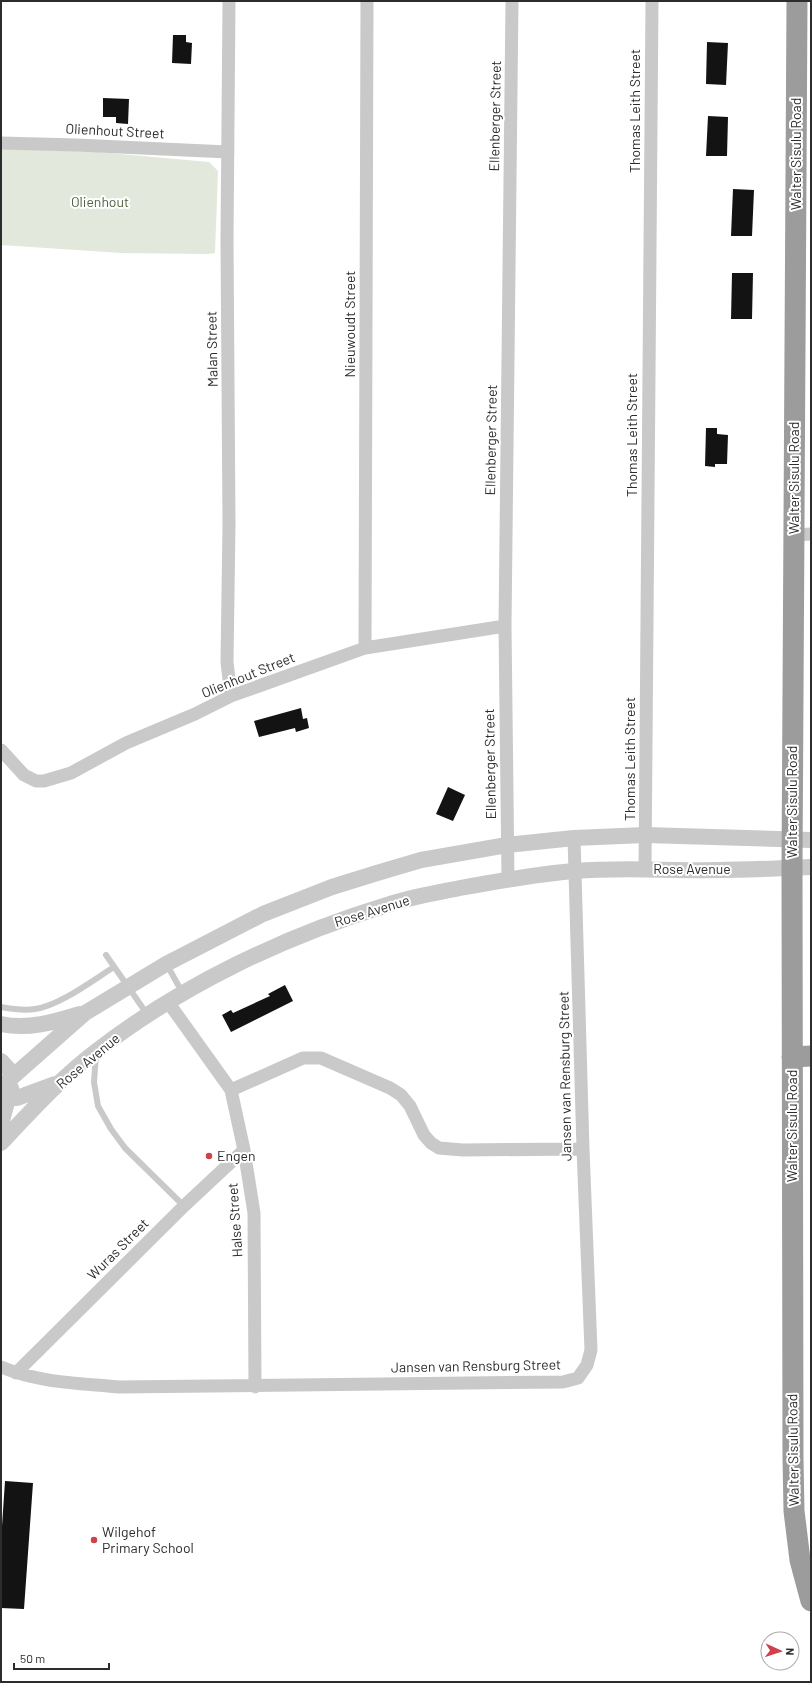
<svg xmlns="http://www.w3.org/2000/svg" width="812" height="1683" viewBox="0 0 812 1683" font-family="Barlow,sans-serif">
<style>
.green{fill:#e2e8db}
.building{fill:#131313}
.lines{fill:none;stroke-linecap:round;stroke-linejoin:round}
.service{stroke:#c9c9c9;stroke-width:6}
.minor{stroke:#c9c9c9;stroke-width:13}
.tertiary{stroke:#c9c9c9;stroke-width:16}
.trunk{stroke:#9c9c9c;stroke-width:21}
.poi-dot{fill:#cf414b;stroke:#fff;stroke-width:1.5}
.labels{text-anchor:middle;stroke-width:4;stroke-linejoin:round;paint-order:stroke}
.street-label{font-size:14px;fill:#2c2c2c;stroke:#fff}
.park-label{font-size:14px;fill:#4f613f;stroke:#fff}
.poi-label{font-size:14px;fill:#2c2c2c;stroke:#fff;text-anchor:start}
</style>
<rect width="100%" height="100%" fill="#fff"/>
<path class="green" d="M1 148 98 152 209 162 218 171 215 253 207 254 121 253 1 245Z"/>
<path class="building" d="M173 35H186V42L192 43 191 64 172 63Z
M707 42 728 43 726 85 706 84Z
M103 98 129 99 128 124 116 123V117H103Z
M708 116 728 117 727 156H706Z
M733 189 754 190 752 236H731Z
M732 273H753L752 319H731Z
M706 428H717V434L728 435 727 464H715V467L705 466Z
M301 708 303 719 307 718 309 728 296 732 295 728 259 737 254 721Z
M448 787 465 795 453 821 436 814Z
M285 985 293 1001 231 1032 222 1015 231 1010 233 1013 270 996 268 994Z
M5 1481 33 1483 24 1609 1 1608V1526H2Z"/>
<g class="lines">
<path class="service" d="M106 955 147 1014
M167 965 182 992
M1 1007C12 1009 24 1011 35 1009 59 1006 93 980 114 967
M96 1054 94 1082 98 1106 111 1129 125 1148 184 1206"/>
<path class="minor" d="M229 1 227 240 229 524 227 662 231 696
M1 143 77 145 228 152
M794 535 811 534
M365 648 367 1
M1 750 24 775 36 781H44L71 773 126 743 195 714 231 696 365 648 505 626
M645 869 652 1
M508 879 505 626 512 1
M168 1002 231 1090 244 1150 254 1213 255 1387
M231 1090 303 1058H321L390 1088 401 1095 410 1106 424 1135 431 1143 439 1148 463 1150 583 1149
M1 1367C39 1383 80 1383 120 1387L563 1382 578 1378 587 1365 591 1350 583 1149 574 838
M16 1373 184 1206 244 1150"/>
<path class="tertiary" d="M1 1024C28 1030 54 1022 80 1014
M1 1061 14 1075
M1 1087 85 1013 166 964 263 914 332 887 377 873 421 860 507 845 574 838 645 835 811 840
M1 1098H17L55 1084
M1 1124 11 1088
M1 1143C32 1110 62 1077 98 1050 182 985 285 936 387 905 410 897 436 893 460 888 498 881 536 874 575 871 622 867 670 871 718 870 749 870 780 868 811 867"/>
<path class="trunk" d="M797 1 792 868 793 1458 794 1511 800 1560 811 1601
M792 1057 811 1056"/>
</g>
<g class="poi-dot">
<circle cx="209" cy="1156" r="4"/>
<circle cx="94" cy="1540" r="4"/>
</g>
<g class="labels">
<g class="street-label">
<text transform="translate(635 111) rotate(-90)" y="5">Thomas Leith Street</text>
<text transform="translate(495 116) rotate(-89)" y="5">Ellenberger Street</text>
<text transform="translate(115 131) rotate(3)" y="5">Olienhout Street</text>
<text transform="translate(796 154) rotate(-90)" y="5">Walter Sisulu Road</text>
<text transform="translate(350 324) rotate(-90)" y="5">Nieuwoudt Street</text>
<text transform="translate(212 349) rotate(-91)" y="5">Malan Street</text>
<text transform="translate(632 435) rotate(-90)" y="5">Thomas Leith Street</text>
<text transform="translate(491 440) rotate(-89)" y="5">Ellenberger Street</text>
<text transform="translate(794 478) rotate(-90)" y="5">Walter Sisulu Road</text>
<text transform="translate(248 675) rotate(-22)" y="5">Olienhout Street</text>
<text transform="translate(630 759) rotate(-90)" y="5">Thomas Leith Street</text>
<text transform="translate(490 764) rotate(-91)" y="5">Ellenberger Street</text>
<text transform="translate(792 802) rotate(-90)" y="5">Walter Sisulu Road</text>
<text x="692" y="874">Rose Avenue</text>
<text transform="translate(372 911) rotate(-17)" y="5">Rose Avenue</text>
<text transform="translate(88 1061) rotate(-40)" y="5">Rose Avenue</text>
<text transform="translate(565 1076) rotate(-91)" y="5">Jansen van Rensburg Street</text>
<text transform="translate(792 1126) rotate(-90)" y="5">Walter Sisulu Road</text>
<text transform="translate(235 1220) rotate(-94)" y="5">Halse Street</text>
<text transform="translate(118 1249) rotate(-45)" y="5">Wuras Street</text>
<text transform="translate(476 1366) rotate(-1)" y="5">Jansen van Rensburg Street</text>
<text transform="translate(793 1450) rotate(-91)" y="5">Walter Sisulu Road</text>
</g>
<g class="park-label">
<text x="100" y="207">Olienhout</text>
</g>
<g class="poi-label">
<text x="217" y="1161">Engen</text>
<text x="102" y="1537">Wilgehof<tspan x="102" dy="16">Primary School</tspan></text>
</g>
</g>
<rect width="812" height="1683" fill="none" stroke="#2c2c2c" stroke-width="4"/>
<g transform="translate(780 1651) rotate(93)"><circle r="19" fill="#ffffff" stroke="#ababab"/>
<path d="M0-3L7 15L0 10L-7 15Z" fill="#cf414b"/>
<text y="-6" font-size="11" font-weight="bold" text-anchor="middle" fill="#2c2c2c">N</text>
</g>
<path d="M14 1663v6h95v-6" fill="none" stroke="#2c2c2c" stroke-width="2"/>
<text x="20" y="1663" font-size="12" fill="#2c2c2c" stroke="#ffffff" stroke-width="3" paint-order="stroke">50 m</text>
</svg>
